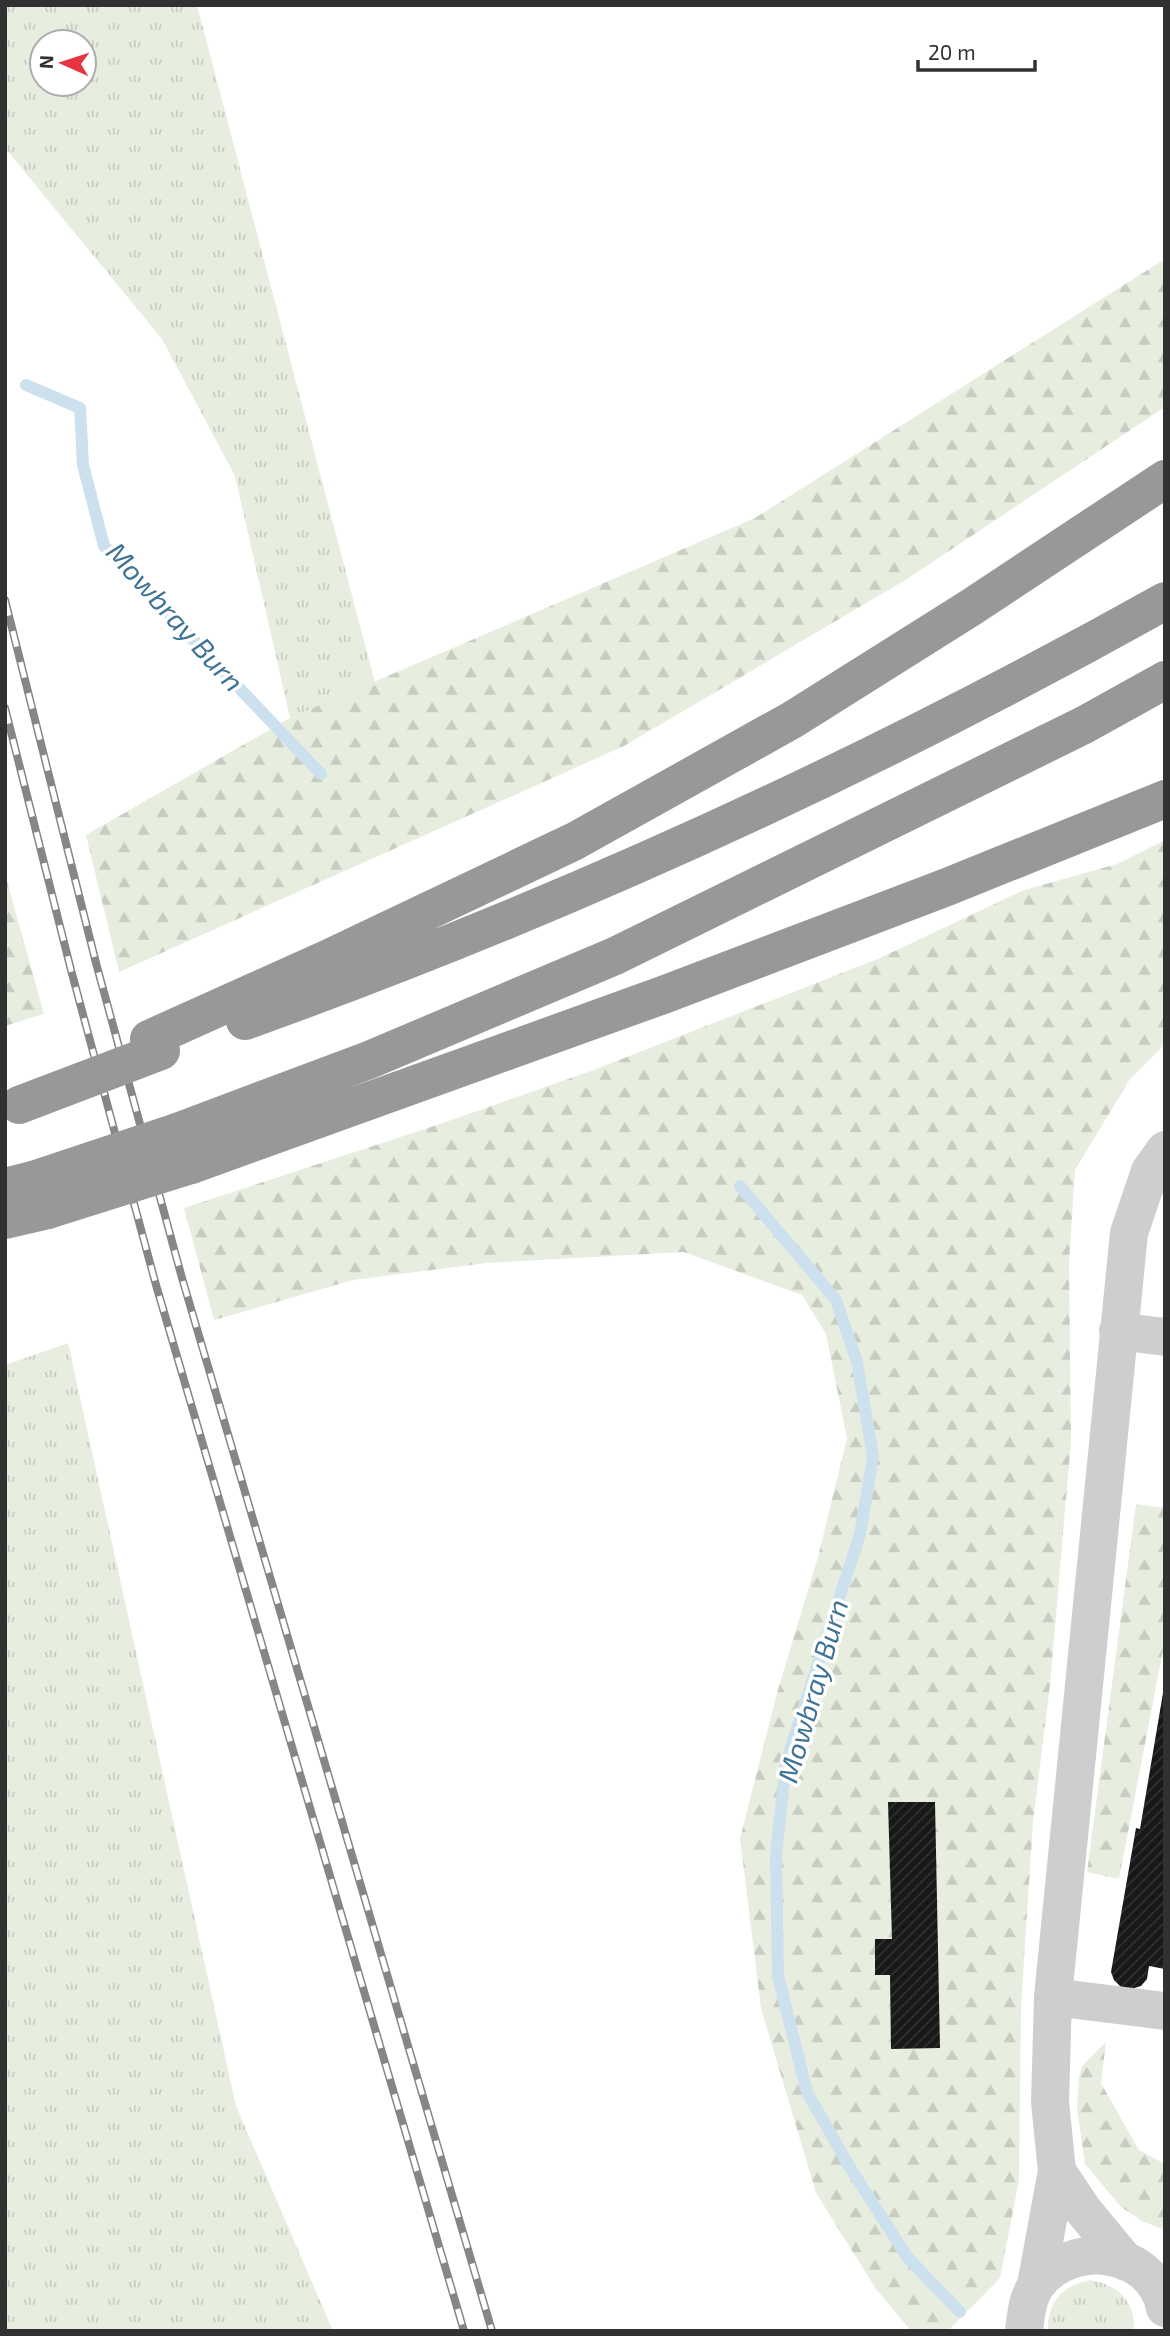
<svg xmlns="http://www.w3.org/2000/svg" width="1170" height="2336" viewBox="0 0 1170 2336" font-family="'Exo 2',sans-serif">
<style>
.grass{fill:url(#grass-tufts);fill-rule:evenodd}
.forest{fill:url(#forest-firs)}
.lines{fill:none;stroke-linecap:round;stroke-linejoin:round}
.stream{stroke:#cce0ed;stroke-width:12}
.building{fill:url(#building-hatch)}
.minor{stroke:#cecece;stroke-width:38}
.highway{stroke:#989898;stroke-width:38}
.rail-casing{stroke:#868686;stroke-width:8}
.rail{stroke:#fff;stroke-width:5;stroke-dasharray:16;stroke-linecap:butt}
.highway-bridge{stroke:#989898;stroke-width:38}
.labels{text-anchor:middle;stroke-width:7;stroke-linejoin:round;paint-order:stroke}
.water-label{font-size:28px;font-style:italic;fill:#3e7395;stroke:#fff}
</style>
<defs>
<pattern id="grass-tufts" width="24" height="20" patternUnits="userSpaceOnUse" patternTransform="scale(1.75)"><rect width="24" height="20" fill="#e7eee0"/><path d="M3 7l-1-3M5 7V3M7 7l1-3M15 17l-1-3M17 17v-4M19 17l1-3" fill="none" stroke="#c7cdc1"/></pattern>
<pattern id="forest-firs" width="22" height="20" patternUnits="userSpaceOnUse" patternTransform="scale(1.75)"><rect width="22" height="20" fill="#e7eee0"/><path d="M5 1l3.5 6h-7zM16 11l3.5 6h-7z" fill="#c7cdc1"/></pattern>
<pattern id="building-hatch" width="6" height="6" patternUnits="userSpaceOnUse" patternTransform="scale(1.75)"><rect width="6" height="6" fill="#181818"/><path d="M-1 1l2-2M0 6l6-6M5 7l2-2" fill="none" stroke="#313131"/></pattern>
</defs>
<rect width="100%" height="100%" fill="#fff"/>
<path class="grass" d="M5 5H197L375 683 290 718 235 476 162 339 5 148ZM42 42H84V84H42Z
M68 1343 236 2106 333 2331H5V1365Z
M1090 2280C1117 2284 1136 2301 1134 2331H1048C1047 2302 1062 2286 1090 2280Z"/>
<path class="forest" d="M1165 259V407L907 579 624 746 119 972 86 835 290 718 755 518Z
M1165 840V1044L1130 1079 1075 1170 1069 1262 1071 1441 1050 1685 1033 1822 1021 2006 1019 2180 1000 2278 948 2331H911L876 2289 816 2193 761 2008 740 1839 777 1693 818 1557 847 1438 826 1334 802 1295 684 1252 487 1263 353 1280 214 1320 184 1208 434 1126 591 1071 880 958 1024 890 1117 864Z
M5 874 44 1014 5 1026Z
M1136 1504 1165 1508V1640L1119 1879 1087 1872Z
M1106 2042 1101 2083 1139 2150 1165 2164V2230L1142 2221 1121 2207 1085 2164 1077 2108 1079 2077 1082 2066Z"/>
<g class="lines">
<path class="stream" d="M26 385 80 408 83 465 104 546 321 774
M740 1186 836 1300 857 1362 873 1456 860 1534 786 1762 776 1855 778 1976 807 2092 849 2166 908 2258 960 2312"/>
</g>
<path class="building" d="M1163 1693 1165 1969 1149 1966 1147 1979 1141 1986 1131 1989 1121 1987 1114 1980 1111 1972 1136 1828 1140 1829Z
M888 1802H935L940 2048 891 2049 890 1975H875V1939H892Z"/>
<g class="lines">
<path class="minor" d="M1118 1331 1165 1337
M1053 1997 1165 2011
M1057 2171 1083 2210 1126 2262
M1036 2285 1057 2171 1050 2102 1053 1997 1129 1233 1150 1171 1165 1150
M1024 2331C1026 2315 1027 2298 1037 2284 1071 2239 1153 2248 1165 2308"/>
<path class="highway" d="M245 1021C563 907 870 766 1165 601
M149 1039 329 958 575 841 792 720 970 608 1165 479
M177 1132 369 1060 615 956 1084 725 1165 680
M191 1165 663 995 947 887 1165 799
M5 1187 33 1180
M5 1220 48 1210"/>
<defs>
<path id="rail" d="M5 600 96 963 182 1278 492 2331
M5 708 71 970 156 1285 464 2331"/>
</defs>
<use href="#rail" class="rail-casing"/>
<use href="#rail" class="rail"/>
<path class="highway-bridge" d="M19 1105 161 1051
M33 1180 177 1132
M48 1210 191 1165"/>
</g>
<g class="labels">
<g class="water-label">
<text transform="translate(175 617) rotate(48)" y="10">Mowbray Burn</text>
<text transform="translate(813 1691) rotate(-74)" y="10">Mowbray Burn</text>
</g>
</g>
<rect width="1170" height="2336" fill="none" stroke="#313131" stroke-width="14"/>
<g transform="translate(63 63) rotate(273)"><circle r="33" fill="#ffffff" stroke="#adadad" stroke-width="2"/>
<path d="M0-5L12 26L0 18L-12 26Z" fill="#e63541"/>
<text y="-10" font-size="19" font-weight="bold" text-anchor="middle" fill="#313131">N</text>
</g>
<path d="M918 60v10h117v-10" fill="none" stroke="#313131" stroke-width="3.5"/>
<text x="928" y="60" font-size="21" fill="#313131" stroke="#ffffff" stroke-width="5" paint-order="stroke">20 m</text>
</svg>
